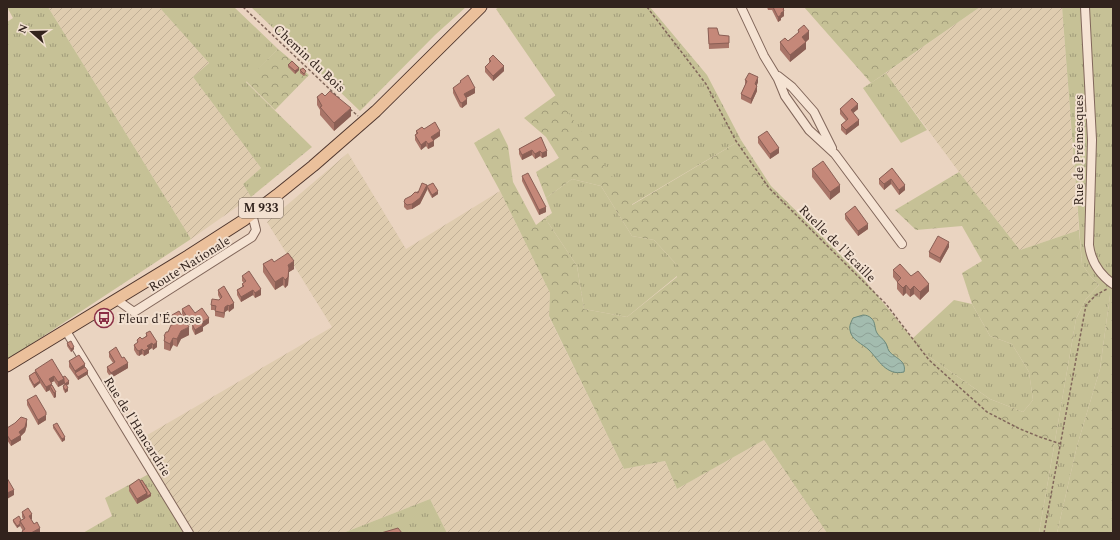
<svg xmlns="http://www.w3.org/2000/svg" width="1120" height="540" viewBox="0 0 1120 540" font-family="Spectral,serif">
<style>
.farmland{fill:url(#farmland-furrows)}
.grass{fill:url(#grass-tufts)}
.forest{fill:url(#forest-crowns)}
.water{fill:url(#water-waves);stroke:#6b897b}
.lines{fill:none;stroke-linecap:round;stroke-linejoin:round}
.minor-casing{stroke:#81665a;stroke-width:10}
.major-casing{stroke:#4f362e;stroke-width:13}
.path{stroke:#81665a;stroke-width:1.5;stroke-dasharray:3 2;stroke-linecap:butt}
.minor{stroke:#f5e3d3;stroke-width:8}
.major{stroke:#ebc09b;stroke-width:11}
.wall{fill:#a97568}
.shaded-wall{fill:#8a5f55}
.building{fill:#c58879;stroke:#8a5f55}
.labels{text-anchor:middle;stroke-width:4;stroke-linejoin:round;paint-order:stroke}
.shield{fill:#f2e0d0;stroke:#6c5c53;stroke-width:1}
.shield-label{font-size:12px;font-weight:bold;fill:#32231d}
.street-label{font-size:13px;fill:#32231d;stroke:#f2e0d0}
.poi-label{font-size:13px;fill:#32231d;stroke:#f2e0d0;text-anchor:start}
</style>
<defs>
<pattern id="farmland-furrows" width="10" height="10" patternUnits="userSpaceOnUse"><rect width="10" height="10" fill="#dfccaf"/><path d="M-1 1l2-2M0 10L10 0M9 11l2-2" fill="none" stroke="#c0af96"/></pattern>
<pattern id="grass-tufts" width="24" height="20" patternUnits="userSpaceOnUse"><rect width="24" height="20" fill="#c6c196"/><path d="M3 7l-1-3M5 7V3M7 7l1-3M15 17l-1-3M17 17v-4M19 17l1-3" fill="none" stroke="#a19c7a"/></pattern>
<pattern id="forest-crowns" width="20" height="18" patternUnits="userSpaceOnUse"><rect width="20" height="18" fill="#c6c196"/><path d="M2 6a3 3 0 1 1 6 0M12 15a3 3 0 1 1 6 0" fill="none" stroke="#a19c7a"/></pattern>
<pattern id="water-waves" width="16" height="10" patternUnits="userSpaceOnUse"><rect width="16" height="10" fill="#a3bcaf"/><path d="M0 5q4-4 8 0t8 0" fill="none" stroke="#8da196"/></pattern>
</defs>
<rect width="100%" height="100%" fill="#ead4c1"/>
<path class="farmland" d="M48 7H159L209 63 193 77 261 168 243 184 251 197 191 239Z
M980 7H1062L1079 230 1020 250 959 172 886 73Z
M348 153 406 249 500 191 550 293 549 317 624 469 665 461 677 489 764 440 827 533H447L430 499 343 533H192L156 470 137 441 332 327 267 222Z"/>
<path class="grass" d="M7 7H48L191 239 7 360V22L13 18Z
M159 7H234L278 49 246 82 312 147 251 197 243 184 261 168 193 77 209 63Z
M251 7H466L435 35 360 111Z
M499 7H650L707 75 741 140 631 205 496 9Z
M1062 7H1113V295H1110L1100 369 1077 446 1057 533H1039L1076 319 1086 299 1099 285 1091 277 1082 264Z
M886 73 927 130 901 143 863 88Z
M572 179 601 186 632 236 654 240 677 265V276L627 317 584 309 577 266 545 218 552 213 546 198Z
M954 300 972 304 990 336 1012 344 1029 372 1033 400 1023 412 990 399 925 354 912 339Z
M156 470 192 533H83L112 516 105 498Z
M430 499 447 533H343Z"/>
<path class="forest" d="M804 7H980L871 83Z
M278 49 309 75 275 110 246 81Z
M556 95 632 205 741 140 771 186 859 273 925 354 990 399 1023 412 1033 400 1029 372 1012 344 990 336 972 304 962 273 982 261 962 226 916 230 895 210 959 172 1020 250 1079 230 1082 264 1091 277 1099 285 1086 299 1076 319 1039 533H827L764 440 677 489 665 461 624 469 549 316 550 293 500 191 474 143 499 128 508 146 513 182 536 225 545 218 577 266 584 309 627 317 677 277V265L654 240 632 236 601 186 572 179 546 198 536 172 559 158 546 137 524 118Z
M1110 295H1113V533H1057L1077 446 1100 369Z"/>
<path class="water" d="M863 315C866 315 869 316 871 318 876 322 874 328 877 333 879 337 883 338 885 342 887 344 887 348 889 351 894 358 907 360 904 372 886 376 879 360 869 350 863 344 851 340 850 330 849 326 851 322 853 318Z"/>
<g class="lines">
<defs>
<path id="minor" d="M741 7 764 56 778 79 785 96 809 130 835 154 902 244
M1085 7 1092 140 1089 245C1091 261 1099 274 1113 284
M778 76 792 87 814 112 832 148
M117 300 134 312 252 237 256 230 252 214
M66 331 189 533"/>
<path id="major" d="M7 366 188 256 244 220 277 195 313 166 376 111 481 7"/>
</defs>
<use href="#minor" class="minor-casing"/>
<use href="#major" class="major-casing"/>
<path class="path" d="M243 7 340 99
M647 7 706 84 736 141 769 188 886 304 929 360 987 412 1020 429 1040 437 1061 444
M350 109 358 116
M1044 533 1086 305 1096 295 1107 289"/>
<use href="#minor" class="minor"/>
<use href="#major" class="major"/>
</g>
<path class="wall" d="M767 7H784V16L781 18V20L778 22 772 10H768Z
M708 28 729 43V48L709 49Z
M798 30 809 39 806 42V49L790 62 780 50V42L788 41 798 33Z
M489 59 504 71 493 81 485 72V67L489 64Z
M288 65 299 70 295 74 288 67Z
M300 70 306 74 304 76 300 73Z
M745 80 758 82 757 85V91L751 104 741 99V94L745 85Z
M460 81 475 93 466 98 467 104 462 108 460 107 453 93V88L460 83Z
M325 96 351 116 334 131 320 115V110L317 105V97Z
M840 109H858L853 113 859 125 846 135 841 130V125L846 121 840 114Z
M424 129 440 136 434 140V146L428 149 426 146 421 150 415 140V135L416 134V131Z
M541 137 547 156 542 158 540 156 535 159 532 155 522 160 519 154V149Z
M758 137 779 153 770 159 758 143Z
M892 168 905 190 899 195 891 184 884 190 879 184V179Z
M812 169 840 192 830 200 812 177Z
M522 176 546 212 539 215 522 181Z
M427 186 438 194 432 198 427 189Z
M427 190 420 204 412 209 407 210 404 207V202L416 192 418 191Z
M845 214 868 229 858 236 845 219Z
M949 247 940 263 929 257V252Z
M274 262 294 269 289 272 288 285 285 288 283 285 275 290 263 272V264Z
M893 270 911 276 929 291 920 300 914 294 910 297 906 293 903 296 897 289V282L893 277Z
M242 276 261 295 255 298 253 295 241 302 237 295V290L242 287V284L244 283 242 281Z
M218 290 234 308 229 312 228 310 225 312 224 318 215 316V310H211V305L220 299 218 295Z
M182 309 195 313 209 323 203 327V331L195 335 192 329V324H193L192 323 189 325 182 314Z
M172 315 189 335 181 339 177 347 173 345 170 351 164 349V336L173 325 172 322Z
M146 333 157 347 153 350 152 348 149 350V353L144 356 142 354 139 356 137 355 134 350V345L137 343V340L142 339 146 336Z
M67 343 74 349 71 352 67 346Z
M109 352 128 368 111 378 107 372V367L113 363 109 357Z
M69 361 85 367 88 374 78 380 69 367Z
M35 370 63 377 69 384 66 386 68 391 65 393 63 389V386L64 385V384L58 387 54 381 51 383 56 397 54 398 50 391V390L46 392 40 383 34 388 29 379V376L35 372Z
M27 400 46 420 38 425 27 405Z
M27 425 25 432 21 436V440L11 446 7 440V428Z
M53 425 65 440 62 442 53 428Z
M129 486 151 496 137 504 129 491Z
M22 512 32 519H31L40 533H22V531H23L20 526 17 528 13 522V520H21L23 519 22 517Z"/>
<path class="shaded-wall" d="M784 8V16L781 18V20L778 22V17L781 13 783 9Z
M809 31V39L802 45V37Z
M806 42V49L790 62V55Z
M504 66V71L493 81V76Z
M299 68V70L295 74V71Z
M758 77V82L755 89V84Z
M757 86V91L751 104V99Z
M475 88V93L464 99V94Z
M467 99V104L462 108V103Z
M858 104V109L851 115V110Z
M351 108V116L334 131V123Z
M859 120V125L846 135V130Z
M440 131V136L431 142V137Z
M426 141V146L421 150V145Z
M434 141V146L428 149V144Z
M779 148V153L770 159V154Z
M532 150V155L522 160V155Z
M540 151V156L535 159V154Z
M547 151V156L542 158V153Z
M891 179V184L884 190V184Z
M427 185V190L420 204 412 209V204Z
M840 185V192L830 200V192Z
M905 185V190L899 195V190Z
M438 191V194L432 198V195Z
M546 207V212L539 215V210Z
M868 224V229L858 236V231Z
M949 242V247L940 263V258Z
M294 261V269L289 272 288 285 285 288V280L288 265Z
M283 277V285L275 290V282Z
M929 284V291L920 300V292Z
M906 285V293L903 296V288Z
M914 286V294L910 297V290Z
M261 289V295L255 298V293Z
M253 290V295L241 302V297Z
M234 303V308L229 312V306Z
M228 305V310L225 312 224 318V313L225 307Z
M192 318V323L189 325V320Z
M209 318V323L203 327V331L195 335V330L201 323Z
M189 327V335L181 339 177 347V339L181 331Z
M173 338V345L170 351V344Z
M157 342V347L153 350V345Z
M152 343V348L149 350V353L144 356V351L147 346Z
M74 347V349L71 352V349Z
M142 349V354L139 356V351Z
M128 363V368L111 378V373Z
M85 364V369L75 373V371Z
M88 371V374L78 380V377Z
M54 376V381L49 384V379Z
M64 379V384L58 387V382Z
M40 381V383L34 388V385Z
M69 381V384L65 386V384Z
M52 384V388L50 386V390L46 392V387Z
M68 388V391L65 393V390Z
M56 392V397L54 398V393Z
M46 415V420L38 425V420Z
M27 419V425L25 432 21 436V440L11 446V441L19 432Z
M65 437V440L62 442V439Z
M14 490V495L7 499V493Z
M147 493 151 494V496L137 504V499Z
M32 514V519L29 521V516Z
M20 524V526L17 528V526Z
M40 528V533H31Z"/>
<path class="building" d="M773 7H784V8L783 9 784 11 781 13V15L778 17Z
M804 25 809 31 802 37 806 42 790 55 780 42 785 38 788 41 799 32 798 30Z
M708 28H717L719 35 729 36V43L709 44Z
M493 55 504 66 493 76 485 67 491 61 489 59Z
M292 61 299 68 295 71 288 65Z
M303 68 306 71 304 74 300 70Z
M749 73 758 77 755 84 757 86 751 99 741 94 747 81 745 80Z
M468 75 475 88 464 94 467 99 462 103 460 102 453 88 461 82 460 81Z
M330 91 351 108 334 123 320 107 322 106 317 97 322 93 325 96Z
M852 98 858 104 851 110 859 120 846 130 841 125 848 119 840 109Z
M435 122 440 131 431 137 434 141 428 144 426 141 421 145 415 135 418 133 416 131 422 127 424 129Z
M767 131 779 148 770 154 758 137Z
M541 137 547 151 542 153 540 151 535 154 532 150 522 155 519 149Z
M823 161 840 185 830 192 812 169Z
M892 168 905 185 899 190 891 179 884 184 879 179Z
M528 173 546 207 539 210 522 176Z
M422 183 427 185 420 198 412 204 407 205 404 202 405 199 411 196 415 192 418 193Z
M433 183 438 191 432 195 427 186Z
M855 206 868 224 858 231 845 214Z
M938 236 949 242 940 258 929 252Z
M288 253 294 261 288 265 289 268 288 277 285 280 283 277 275 282 263 264 272 259 274 262Z
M900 264 911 276 918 271 929 284 920 292 914 286 910 290 906 285 903 288 897 282 901 278 893 270Z
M249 271 261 289 255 293 253 290 241 297 237 290 244 286 242 284 246 281 242 276Z
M224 286 234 303 229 306 228 305 225 307 224 313 215 311 216 306 211 305 212 299 219 300 222 297 218 290Z
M189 305 195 313 202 308 209 318 201 323 203 325 195 330 192 324 195 322 192 318 189 320 182 309Z
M179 311 189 327 181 331 177 339 173 338 170 344 164 341 165 337 164 336 166 332H168L171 325H172L176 323 172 315Z
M150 331 157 342 153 345 152 343 147 346 149 348 144 351 142 349 139 351 137 350 134 345 138 342 137 340 140 337 142 339 147 336 146 333Z
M71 341 74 347 71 349 67 343Z
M116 347 122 358 124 357 128 363 111 373 107 367 115 362 109 352Z
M79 355 85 364 75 371 69 361Z
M52 359 64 379 58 382 54 376 49 379 52 384 46 387 35 370Z
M85 367 88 371 78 377 75 373Z
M35 372 40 381 34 385 29 376Z
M65 376 69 381 65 384 64 381V379L63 377Z
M66 384 68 388 65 390 63 386Z
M52 385 56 392 54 393 50 386Z
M36 395 46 412V415L38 420 27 400Z
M21 417 27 419 25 427 19 432 21 435 11 441 7 435V428L15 423Z
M57 423 65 437 62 439 53 425Z
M7 478 14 490 7 493Z
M139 479 147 493 137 499 129 486Z
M142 480 151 494 147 496V493L140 481Z
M28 508 32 514 29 516 34 524 37 522 40 528 31 533H23L22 531 25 529 20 521 25 518 22 512Z
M19 516 21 520 20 521V524L17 526 13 520Z
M398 528 402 533H381Z"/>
<defs>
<symbol id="bus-ring" viewBox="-11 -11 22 22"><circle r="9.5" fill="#f2e0d0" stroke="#8b2f45" stroke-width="1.5"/><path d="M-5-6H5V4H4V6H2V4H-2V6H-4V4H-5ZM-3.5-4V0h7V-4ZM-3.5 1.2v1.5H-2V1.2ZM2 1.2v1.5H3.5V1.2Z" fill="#8b2f45"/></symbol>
</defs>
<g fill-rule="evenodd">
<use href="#bus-ring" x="93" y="307" width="22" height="22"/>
</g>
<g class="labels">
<rect class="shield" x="239" y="198" width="44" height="20" rx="3"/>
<g class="shield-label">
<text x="261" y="212">M 933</text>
</g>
<g class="street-label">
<text transform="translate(310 58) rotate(43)" y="5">Chemin du Bois</text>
<text transform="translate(1078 150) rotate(-90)" y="5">Rue de Prémesques</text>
<text transform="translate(838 243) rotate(45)" y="5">Ruelle de l'Ecaille</text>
<text transform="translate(189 263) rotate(-32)" y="5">Route Nationale</text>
<text transform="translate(138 426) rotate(58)" y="5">Rue de l'Hancardrie</text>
</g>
<g class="poi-label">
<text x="118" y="323">Fleur d'Écosse</text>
</g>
</g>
<rect width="1120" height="540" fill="none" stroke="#32231d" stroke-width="16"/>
<g transform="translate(32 32) rotate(290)" stroke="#f2e0d0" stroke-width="3" paint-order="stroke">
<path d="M0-3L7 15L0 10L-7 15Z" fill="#32231d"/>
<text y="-6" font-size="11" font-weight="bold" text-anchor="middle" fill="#32231d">N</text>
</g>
</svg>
